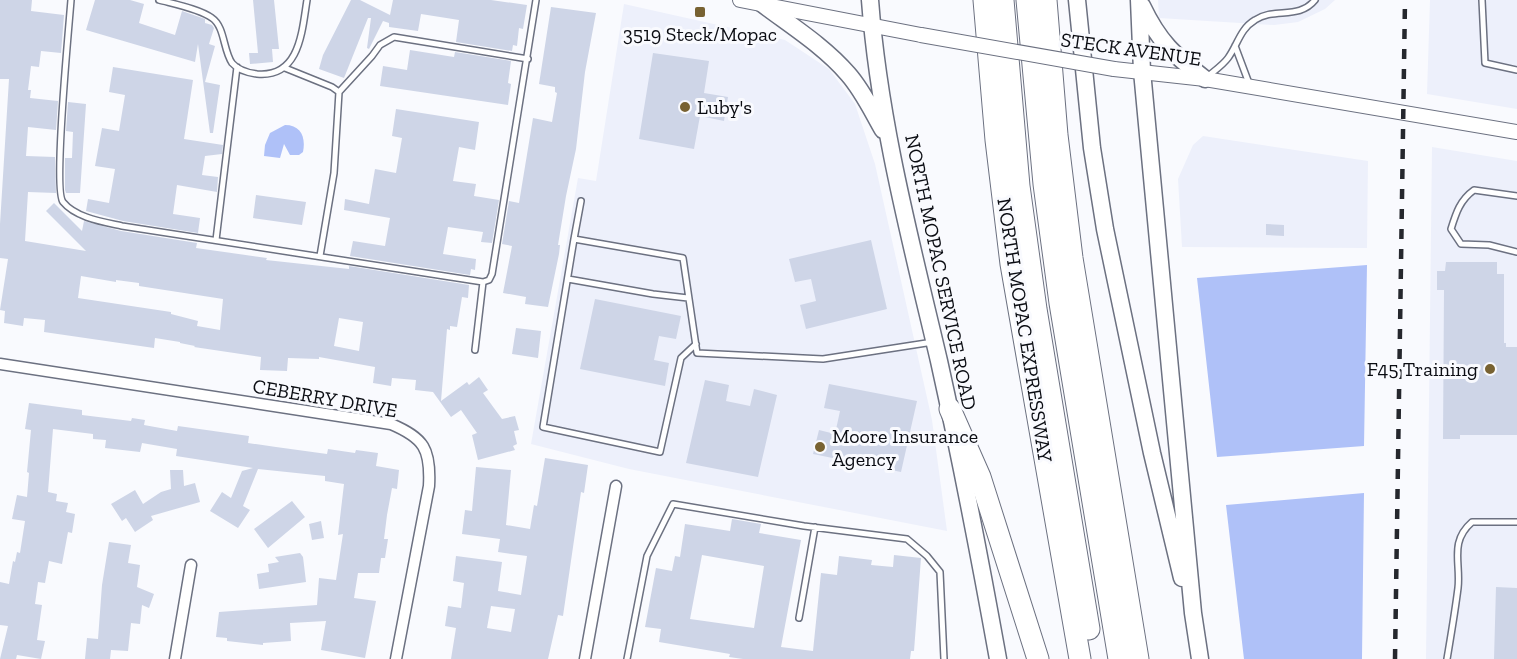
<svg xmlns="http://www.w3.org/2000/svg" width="1517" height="659" viewBox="0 0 1517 659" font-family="'Zilla Slab',serif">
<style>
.built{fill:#edf0fb}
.water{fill:#afc1f8}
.building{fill:#ced5e7;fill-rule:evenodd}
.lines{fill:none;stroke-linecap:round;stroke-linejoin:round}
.service-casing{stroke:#6c7181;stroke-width:8}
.minor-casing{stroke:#6c7181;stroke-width:13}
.tertiary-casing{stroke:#6c7181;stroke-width:16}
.secondary-casing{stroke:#6c7181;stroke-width:19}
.motorway-casing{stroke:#6c7181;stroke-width:23}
.service{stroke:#fff;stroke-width:5}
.minor{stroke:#fff;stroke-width:10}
.tertiary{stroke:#fff;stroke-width:14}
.secondary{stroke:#fff;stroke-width:16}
.motorway{stroke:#fff;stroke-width:21}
.rail{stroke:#25272d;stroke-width:4.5;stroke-dasharray:10 10;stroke-linecap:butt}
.tertiary-bridge-casing{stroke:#6c7181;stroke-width:16;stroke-linecap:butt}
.tertiary-bridge{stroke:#fff;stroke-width:14}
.poi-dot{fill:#786232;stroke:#f9fafe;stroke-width:2}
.labels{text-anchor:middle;stroke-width:6;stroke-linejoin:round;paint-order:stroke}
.poi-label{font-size:20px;fill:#0a0c12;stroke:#f9fafe;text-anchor:start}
.street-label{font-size:20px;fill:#0a0c12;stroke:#f9fafe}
</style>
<rect width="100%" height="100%" fill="#f9fafe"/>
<path class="built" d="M1158 0H1335L1325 9 1298 22 1274 25 1159 18Z
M1430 0H1517V109L1427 94Z
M624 4 785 40 829 69 855 104 875 164 932 420 947 531 629 469 531 444 578 178 596 181Z
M1203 136 1368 161 1367 248 1182 247 1178 179 1193 145Z
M1432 147 1517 161V659H1426Z"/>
<path class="water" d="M285 125C301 125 306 137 303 152L299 155H290L284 144 280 158 264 156 265 145 270 133Z
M1367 265 1364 446 1217 457 1197 278Z
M1364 493 1362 659H1244L1226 505Z"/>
<path class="building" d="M0 0H32L31 11 64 15 61 53 41 51 39 67 31 66 28 90H31L30 98 58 101 56 130 28 127 26 156 55 157 56 193 28 192 25 241 86 251 46 211 54 203 82 231 84 221 121 231 197 243 196 248 267 258 266 260 349 269V266L469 285 468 298 462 297 457 327 450 326V330L447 329 441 401 467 382 469 385 479 377 488 390 483 393 502 419 515 416 519 430 514 431 517 444 513 446 515 450 478 460 472 435 477 433 461 410 451 417 433 392 415 390 416 380 392 378 391 386 373 383 375 367 319 357V359L288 358 287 371 260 370 261 357 194 347 195 346 180 343V342L155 338 154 348 44 332 45 320 24 318 23 326 4 323 5 311 0 310 8 259 0 258V224L9 79H0ZM81 276 116 282V280L139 283V286L223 299 220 330 197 326 198 321 171 314V312L78 298ZM339 318 363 322 359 351 334 346Z
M95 0H130L144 4 139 23 175 35 182 11 205 19V23L212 25 214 28 209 44 215 46 205 82 220 85 213 133H210L198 44 195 62 86 30Z
M253 0H274L279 49H272L273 62 250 64 249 53H258Z
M351 0H360L390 15 393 0H491L527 5 523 29 519 28 517 46 513 45 512 51 456 42 459 20 421 14 418 31 389 27V23L383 21 369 49 367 48 371 18H368L344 78 319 69 323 55Z
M551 7 596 13 585 72 576 149 566 196 558 245H560L559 254 548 307 525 304 526 297 503 293 512 246 502 244 509 201 519 203 533 118 552 122 557 93 555 92V87L539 84Z
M410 50 454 57 455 52 511 61 508 83 511 84 508 105 380 86 383 66 407 70Z
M653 53 709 61 704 93 728 97 724 121 700 116 694 149 639 139Z
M113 67 193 80 184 139 223 145 222 154 205 156 202 175 218 177 217 192 177 185 173 214 200 218 198 233 123 221 86 211 88 199 109 203 115 169 95 166 102 128 119 131 125 95 109 92Z
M68 102 86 104 80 193H66L65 190V158H72L73 132 66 131Z
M396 109 479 122 475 150 459 147 453 181 476 184 474 196 499 200 492 243 481 242 483 232 448 227 443 254 476 259 475 270 471 269 470 275 350 256 353 241 385 246 390 218 344 210 345 199 369 204 375 169 396 173 402 138 392 136Z
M256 195 306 202 302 225 253 218Z
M1266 224 1284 225V236L1266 235Z
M871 240 887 309 806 329 800 305 816 301 811 279 795 282 789 259Z
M1446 262H1497V274H1504V343H1506V347H1517V435H1460V439H1443L1444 290H1437V271H1445Z
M595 299 681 316 676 339 659 336 654 360 669 363 665 386 580 369Z
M516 328 541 331 538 358 512 354Z
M705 380 729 385 726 401 750 406 754 389 777 395 758 477 686 463Z
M829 384 917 401 901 472 813 454 819 430 835 434 840 411 824 408Z
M29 403 82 410V415L131 421 132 418 145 420 144 425 177 431 178 426 249 436 248 443 276 447 327 454 328 449 355 453 356 450 378 453 376 466 399 470 397 489 392 488 387 515 384 539H388L385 558H381L379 573H358L354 598 376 601 365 658 321 650 326 621 290 623 291 641 263 643V645L227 641V638L216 637 219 612 317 605 319 578 336 580 343 534 338 535 344 484 325 481V476L258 469 243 506 250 510 238 528 210 511 222 492 231 498 242 471 253 468 176 456 177 449 142 443 140 452 105 448 106 440 93 439V434L53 429 48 492 57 494 56 501 68 503 66 512 75 514 72 533 68 532 62 564 49 561 45 583 38 582 35 604 42 605 37 640 45 641 41 659 17 655 16 659H0L8 626 0 625V582L9 584 13 561 15 562 17 552 20 553 25 521 12 519 17 495 27 497 29 473 27 472 31 430 25 429Z
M545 458 588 465 584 493 581 492 563 616 558 615 548 659H451L456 628 445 626 448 606 461 608 464 583 453 581 456 556 502 562 498 591 521 595 527 556 498 552 500 539 462 534 465 510 472 511 476 467 511 470 506 525 530 529 534 505 537 506ZM491 606 515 609 511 632 487 628Z
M170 470H183L184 486 195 483 200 502 151 516 153 520 135 532 126 518 122 521 111 504 135 490 143 504 161 492 171 489Z
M292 501 305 517 268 548 254 529Z
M732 519 761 524 759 533 801 540 781 647 813 651 821 573 837 575 839 556 872 560 871 565 893 567 894 555 921 558 914 651H911L910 659H743L729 657 730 654 659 642 661 629 645 627 656 568 672 571 675 556 680 557 685 524 730 531ZM702 555 764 566 754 628 690 619Z
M321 521 324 538 312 540 309 524Z
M109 542 131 545 128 563 140 565 137 587 154 594 149 608 142 605 140 624 131 623 128 651 111 650 110 659H85L87 638 98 639 102 585Z
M300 553 303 557 306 582 259 589 257 574 269 572 268 564 279 562 275 557Z
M1496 587 1517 588V659H1494Z"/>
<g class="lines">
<defs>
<path id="service" d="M71 0C69 27 53 190 63 202 76 218 104 222 122 226L483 282 489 280 492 274 536 0
M159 0C174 4 200 9 212 18 225 27 223 50 232 63 238 70 249 73 257 74 300 78 302 31 307 0
M1482 0 1485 63 1517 70
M1235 46 1250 86
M285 68 332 87 339 92 334 173 320 256
M1207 77C1214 71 1223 65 1228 58 1238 44 1240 29 1255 20 1274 7 1299 20 1315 0
M339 92 372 56 380 45 394 37 528 59
M1517 196 1474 190C1460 200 1456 213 1451 229L1461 244 1489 245 1517 252
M581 201 574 239 683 258 697 353 823 359 933 342
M574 239 543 427 660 452 681 358 696 344
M216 240 237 67
M568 279 653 294 688 298
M475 350 483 282
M799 618 815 527
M627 659 647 556 673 504 804 526 907 539 927 556 940 572 944 659
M1447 659C1451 635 1455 612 1458 588 1461 563 1449 542 1472 522H1517"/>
<path id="minor" d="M0 364 391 424C424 438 431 449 429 486L396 659
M175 659 191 565
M585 659 616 486"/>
<path id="tertiary" d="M740 0 921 35
M1114 69 1205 79 1517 132"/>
<path id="secondary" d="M870 0C879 122 911 242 939 361 961 460 980 559 998 659
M1077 0 1092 148 1105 229 1152 453 1182 578
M1139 0 1142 71 1193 613 1200 659
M761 3C790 25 824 46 848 74 863 91 872 111 883 130
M1142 6C1159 42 1174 55 1205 79"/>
<path id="motorway" d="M984 0 996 140 1011 264 1080 659
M1003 0 1019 186 1036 309 1089 629
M1027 0 1044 184 1060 303 1119 659
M1046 0 1057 135 1072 258 1138 659
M950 409 980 477 1038 659"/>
</defs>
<use href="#service" class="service-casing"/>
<use href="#minor" class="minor-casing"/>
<use href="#tertiary" class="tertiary-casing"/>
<use href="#secondary" class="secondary-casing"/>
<use href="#motorway" class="motorway-casing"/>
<use href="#service" class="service"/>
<use href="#minor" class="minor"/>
<use href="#tertiary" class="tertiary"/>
<use href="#secondary" class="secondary"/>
<use href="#motorway" class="motorway"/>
<path class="rail" d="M1395 659 1405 0"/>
<defs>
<path id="tertiary-bridge" d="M921 35 1114 69"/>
</defs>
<use href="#tertiary-bridge" class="tertiary-bridge-casing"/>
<use href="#tertiary-bridge" class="tertiary-bridge"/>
</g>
<g class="poi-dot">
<rect x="694" y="6" width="12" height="12" rx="3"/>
<circle cx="685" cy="107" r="6"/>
<circle cx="1490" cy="369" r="6"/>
<circle cx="820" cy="447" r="6"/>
</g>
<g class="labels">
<g class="poi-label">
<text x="700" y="41" text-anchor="middle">3519 Steck/Mopac</text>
<text x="697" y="114">Luby's</text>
<text x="1478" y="376" text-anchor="end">F45 Training</text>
<text x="832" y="443">Moore Insurance<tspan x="832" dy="23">Agency</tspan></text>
</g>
<g class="street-label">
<text transform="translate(1131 49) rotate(8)" y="7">STECK AVENUE</text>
<text transform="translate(941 272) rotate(78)" y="7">NORTH MOPAC SERVICE ROAD</text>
<text transform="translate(1025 330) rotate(81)" y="7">NORTH MOPAC EXPRESSWAY</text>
<text transform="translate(325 398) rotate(10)" y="7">CEBERRY DRIVE</text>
</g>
</g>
</svg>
